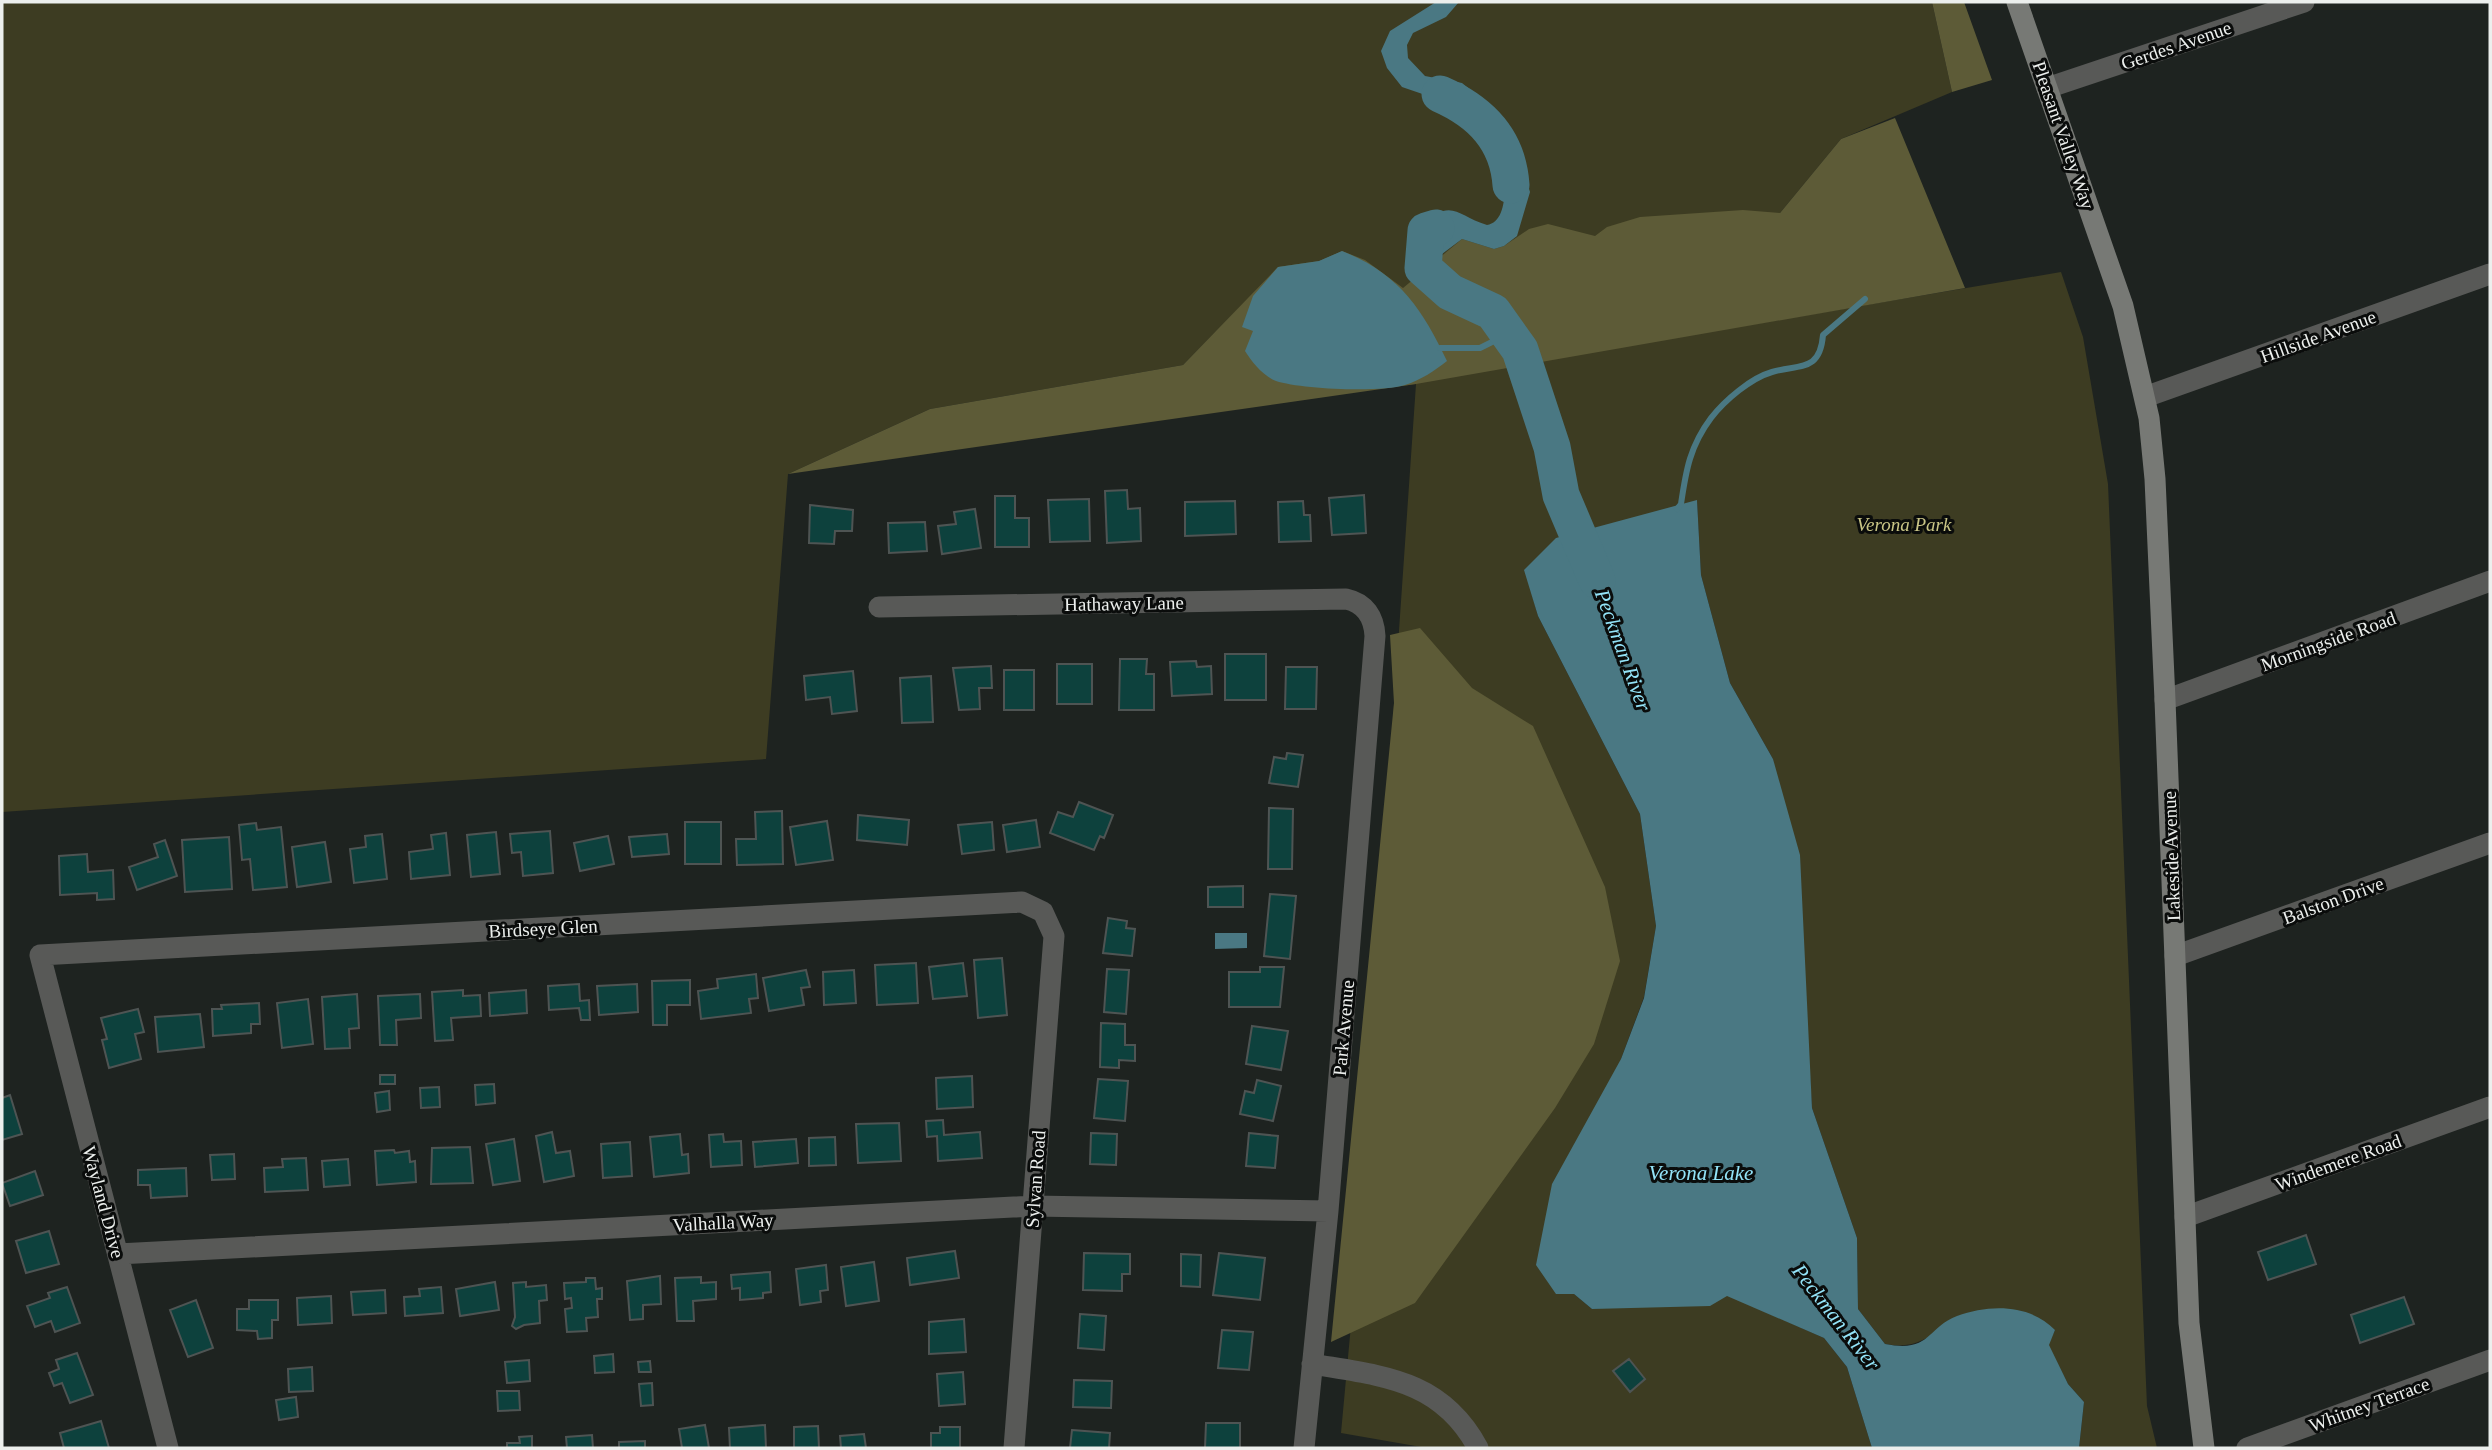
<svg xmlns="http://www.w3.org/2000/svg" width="2492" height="1450" viewBox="0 0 2492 1450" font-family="Georgia,serif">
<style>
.green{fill:#3d3c22}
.forest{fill:#5d5b37}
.water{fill:#4a7883}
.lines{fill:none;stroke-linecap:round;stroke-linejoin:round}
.stream{stroke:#4a7883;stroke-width:6}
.river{stroke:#4a7883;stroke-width:37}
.building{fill:#0d413d;stroke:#4e5453;stroke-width:2}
.street{stroke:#585957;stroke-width:21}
.secondary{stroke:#777975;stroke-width:21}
.labels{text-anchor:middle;stroke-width:6;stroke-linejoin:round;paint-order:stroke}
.street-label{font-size:19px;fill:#ecefed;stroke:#0a0c0b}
.park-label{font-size:19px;font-style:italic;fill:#c9c586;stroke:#0a0c0b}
.water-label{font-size:21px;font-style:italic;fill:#93e3f8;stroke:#0a0c0b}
</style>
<rect width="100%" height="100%" fill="#1e2320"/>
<path class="green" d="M2 2H1932L1952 92 1841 139 1780 213 1643 343 2061 272 2083 337 2108 484 2147 1406 2157 1448H2079L2084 1402 2068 1384 2048 1345 2055 1330 1956 1317C1931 1336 1917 1350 1885 1344L1858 1309 1857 1238 1812 1108 1804 984 1773 759 1730 683 1701 575 1697 501 1525 570 1538 616 1640 814 1656 926 1644 997 1621 1059 1574 1294 1592 1309 1727 1295 1824 1338 1847 1367 1872 1448H1427L1341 1433 1372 1098 1394 703 1416 384 1402 386 1342 251 1319 261 1278 268 1183 365 930 409 788 474 766 759 2 812Z"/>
<path class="forest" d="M1932 2H1964L1992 80 1952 92Z
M1895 118 1965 288 1416 384 788 474 930 409 1183 365 1278 267 1319 261 1342 251 1365 260 1403 288 1462 239 1494 249 1504 246 1529 229 1548 224 1595 236 1607 227 1640 217 1743 210 1780 213 1841 139Z
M1420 628 1472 688 1533 726 1605 887 1620 961 1594 1044 1555 1108 1415 1303 1331 1342 1394 703 1390 635Z"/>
<path class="water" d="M1436 2H1459L1446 17 1413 33 1407 45 1408 58 1425 76 1462 83 1494 109 1512 132 1530 192 1517 236 1504 246 1494 249 1462 239 1418 272 1411 259V239C1414 232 1418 232 1423 227 1450 196 1457 216 1487 225 1516 221 1503 147 1493 128L1440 100 1402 87 1387 68 1381 51 1390 31Z
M1342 251C1398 273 1422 308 1447 361 1434 371 1421 380 1405 385 1380 393 1300 389 1276 381 1263 376 1252 362 1245 351L1253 331 1242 327 1253 296 1278 267 1319 261Z
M1697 500 1701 575 1730 683 1773 759 1800 855 1812 1108 1857 1238 1858 1309 1885 1344C1931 1353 1926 1328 1957 1316 1990 1304 2030 1304 2055 1330L2049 1345 2068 1384 2084 1402 2079 1448H1872L1847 1367 1824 1338 1727 1296 1710 1306 1592 1309 1574 1294H1556L1536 1265 1552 1184 1621 1059 1644 998 1656 926 1640 814 1538 616 1524 570 1556 538Z
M1215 933H1247V948L1215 949Z"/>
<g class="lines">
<path class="stream" d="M1440 348H1480L1508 334
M1677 509 1681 504C1686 470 1690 446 1711 418 1725 400 1751 378 1772 372 1798 364 1820 373 1823 335L1865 299"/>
<path class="river" d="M1440 94C1481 112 1508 140 1511 185
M1436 228 1426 231 1423 268 1450 292 1493 312 1520 350 1552 447 1561 495 1597 580"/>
</g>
<path class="building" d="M1127 490 1128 509 1140 508 1141 541 1107 543 1105 491Z
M1364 495 1366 533 1332 535 1329 498Z
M995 496H1015V518H1029V547H995Z
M1089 499 1090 541 1050 542 1048 500Z
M1235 501 1236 534 1185 536V502Z
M1303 501 1304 515H1310L1311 541 1279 542 1278 502Z
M810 505 853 510 852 531H835L834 544 809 543Z
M975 509 981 548 942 554 938 526 956 524 954 512Z
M925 522 927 551 889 553 888 523Z
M1225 654H1266V700H1225Z
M1120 659H1147L1146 674H1154V710H1119Z
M1196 661 1197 667 1211 666 1212 694 1172 696 1170 662Z
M1057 664H1092V704H1057Z
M991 666 992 688H979L980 709 959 710 953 668Z
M1286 667H1317L1316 709H1285Z
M1004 670H1034V710H1004Z
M853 671 857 711 832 714 830 697 806 700 804 676Z
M931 676 933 722 902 723 900 678Z
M1287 753 1303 755 1298 787 1269 783 1274 757 1286 759Z
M1079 802 1113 815 1104 838 1100 836 1094 850 1050 833 1058 812 1073 817Z
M1269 808 1293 809 1292 869H1268Z
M782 811 783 864 737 865 736 839H756L755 812Z
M858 815 909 820 907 845 857 840Z
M1036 820 1040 847 1007 852 1003 825Z
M827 821 833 860 796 865 790 827Z
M685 822H721V864H685Z
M992 822 994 850 962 854 958 825Z
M256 823 257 830 281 827 287 887 253 890 250 859 242 860 239 825Z
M550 831 553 873 523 876 521 852 512 853 510 834Z
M496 832 500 874 471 877 467 835Z
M446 833 450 875 411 879 409 852 433 849 431 835Z
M382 834 387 879 354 883 350 849 366 847 365 836Z
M667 834 669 854 632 857 629 837Z
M608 836 614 864 580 871 574 843Z
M229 837 232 889 185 892 182 840Z
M165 840 177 876 137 890 129 867 158 857 154 844Z
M325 842 331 882 297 887 292 847Z
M87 854 88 872 113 870 114 899 97 900V893L60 895 59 856Z
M1243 886V907H1208V887Z
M1270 894 1296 896 1290 959 1264 956Z
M1108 918 1127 921 1126 928 1135 929 1132 956 1103 953Z
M1002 958 1007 1015 978 1018 974 960Z
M916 963 918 1003 877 1005 875 965Z
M963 963 967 996 933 999 929 967Z
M1260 967H1284L1280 1007H1229V972H1260Z
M1107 969 1129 970 1126 1014 1104 1012Z
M806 970 810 987 801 988 804 1005 769 1011 763 978Z
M854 970 856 1003 824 1005 823 972Z
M756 974 758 998 749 999 751 1013 701 1019 698 991 718 988 717 979Z
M690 980V1005H667V1025H653L652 981Z
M579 984 580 1001 589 1000 590 1020H581L579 1008 549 1010 548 986Z
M637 984 638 1012 599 1015 597 986Z
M463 990V996L480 995 481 1016 451 1018 453 1040 435 1041 432 992Z
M526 990 527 1013 490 1016 489 993Z
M357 994 359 1028 349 1029 350 1048 325 1049 322 997Z
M420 994 421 1018 396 1020 397 1045H380L378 996Z
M308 999 313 1044 282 1048 277 1003Z
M259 1003 260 1024H251V1033L213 1036 212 1009H222L221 1005Z
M138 1009 144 1032 135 1034 141 1059 109 1068 102 1040 107 1039 101 1018Z
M200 1014 204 1047 158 1052 155 1017Z
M1101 1023 1125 1024V1045H1135V1061L1119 1060V1068L1100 1067Z
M1252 1026 1288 1031 1281 1070 1246 1064Z
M380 1075H395V1084H380Z
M972 1076 973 1107 937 1109 936 1078Z
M1098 1079 1128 1081 1125 1121 1094 1118Z
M1257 1080 1281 1086 1273 1121 1240 1114 1245 1091 1254 1093Z
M494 1084 495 1103 476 1105 475 1085Z
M439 1087 440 1107 421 1108 420 1088Z
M389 1091 390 1110 377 1112 375 1093Z
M10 1095 22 1134 2 1140V1098Z
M943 1120 944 1135 980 1132 982 1158 938 1161 937 1136 927 1137 926 1121Z
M899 1123 901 1161 858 1163 856 1124Z
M552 1132 556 1153 570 1151 574 1176 544 1182 536 1136Z
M1091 1133 1117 1134 1116 1165 1090 1164Z
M1249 1133 1278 1136 1275 1168 1246 1166Z
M680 1134 682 1155 688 1154 689 1173 654 1177 650 1137Z
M723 1134 724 1142 741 1141 742 1165 711 1167 709 1135Z
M835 1137 836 1165 809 1166V1138Z
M514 1139 520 1181 493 1185 486 1144Z
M796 1139 798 1163 755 1167 753 1142Z
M630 1142 632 1176 603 1178 601 1144Z
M470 1147 473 1183 431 1184 432 1148Z
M394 1150 395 1153 409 1151 410 1162 415 1161 416 1182 377 1185 375 1151Z
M234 1154 235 1179 212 1180 210 1155Z
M306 1158 308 1190 265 1192 264 1168 283 1167 282 1159Z
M348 1159 350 1185 324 1187 322 1161Z
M186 1168 187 1196 151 1198 150 1185H138V1170Z
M35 1171 43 1195 10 1206 2 1183Z
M49 1231 59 1264 26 1273 16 1241Z
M2306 1235 2316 1264 2268 1280 2258 1252Z
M955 1251 959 1278 910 1285 907 1258Z
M1084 1253 1130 1254V1274H1122V1291L1083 1290Z
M1219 1253 1265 1258 1260 1300 1213 1295Z
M1181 1254 1201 1255 1200 1287 1181 1286Z
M874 1262 879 1301 846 1306 841 1267Z
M826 1265 828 1290 820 1291 821 1302 800 1305 796 1269Z
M770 1272 771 1292 763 1293V1298L740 1300V1288L732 1289 731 1275Z
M660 1276 661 1304 643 1305V1319L630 1320 627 1281Z
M701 1277V1283L716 1282V1299L693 1301 694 1321H677L675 1278Z
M586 1278H595L596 1289 602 1288V1299H597L598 1317 586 1318 587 1331 567 1332 565 1309 572 1308 571 1298 565 1299 564 1283 586 1282Z
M495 1282 499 1310 460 1316 456 1289Z
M526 1282V1287L546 1285 547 1300 539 1301 540 1323 524 1325 516 1329 512 1326 515 1317 513 1283Z
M67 1287 80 1323 55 1332 51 1321 35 1327 27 1306 50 1298 48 1293Z
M441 1287 443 1313 405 1316 404 1297 420 1296 419 1289Z
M385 1290 386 1313 353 1315 351 1292Z
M331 1296 332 1323 298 1325 297 1298Z
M2404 1297 2414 1324 2360 1343 2351 1315Z
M196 1300 213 1348 188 1357 170 1310Z
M249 1300H278V1320H272V1338L258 1339 257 1331 237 1330V1309H249Z
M1080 1314 1106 1316 1104 1350 1078 1348Z
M964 1319 966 1352 929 1354V1322Z
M1222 1330 1253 1332 1249 1370 1218 1368Z
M77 1353 93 1395 70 1403 62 1383 54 1386 49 1373 59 1369 56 1360Z
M613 1354 614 1372 595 1373 594 1356Z
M1629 1359 1645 1379 1630 1392 1613 1371Z
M529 1360 530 1381 507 1383 505 1362Z
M650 1361 651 1372H639L638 1362Z
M312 1367 313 1391 289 1392 288 1369Z
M963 1372 965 1404 939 1406 937 1374Z
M1074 1380 1112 1381 1111 1408 1073 1407Z
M652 1383 653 1405 641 1406 639 1384Z
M497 1391H519L520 1410 498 1411Z
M296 1397 298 1417 279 1420 276 1400Z
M101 1421 109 1448H64L60 1433Z
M1206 1423H1240V1448H1205Z
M705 1425 709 1448H682L679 1429Z
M765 1425 766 1448H730L729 1428Z
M818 1426 819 1448H794V1427Z
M940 1427H960V1448H931V1433H940Z
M1072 1430 1110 1433 1109 1448H1070Z
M864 1434 866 1448H841L840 1436Z
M592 1435 593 1448H567L566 1437Z
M532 1436V1448H507V1443H520L519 1437Z
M645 1441V1448H619V1442Z"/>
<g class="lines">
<path class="street" d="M2047 88 2304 2
M2145 397 2490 274
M879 607 1346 599C1365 603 1374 617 1375 636L1328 1211 1304 1448
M2165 700 2490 581
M2175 956 2490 843
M2185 1217 2490 1107
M118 1254 1033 1206 1328 1211
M1312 1364C1382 1376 1441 1379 1478 1448
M168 1448 40 955 1022 902 1043 912 1054 936 1014 1448
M2247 1448 2490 1360"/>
<path class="secondary" d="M2017 2 2123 306 2149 418 2155 479 2165 700 2189 1323 2204 1448"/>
</g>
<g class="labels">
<g class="street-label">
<text transform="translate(2176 45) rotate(-19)" y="7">Gerdes Avenue</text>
<text transform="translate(2064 135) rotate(71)" y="7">Pleasant Valley Way</text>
<text transform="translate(2318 336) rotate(-20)" y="7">Hillside Avenue</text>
<text transform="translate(1124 603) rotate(-1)" y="7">Hathaway Lane</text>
<text transform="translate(2328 641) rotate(-20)" y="7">Morningside Road</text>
<text transform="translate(2171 856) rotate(-92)" y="7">Lakeside Avenue</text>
<text transform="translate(2333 900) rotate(-20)" y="7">Balston Drive</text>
<text transform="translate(543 928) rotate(-3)" y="7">Birdseye Glen</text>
<text transform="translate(1343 1028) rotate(-85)" y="7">Park Avenue</text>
<text transform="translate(2338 1162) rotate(-20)" y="7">Windemere Road</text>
<text transform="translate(1035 1179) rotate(-86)" y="7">Sylvan Road</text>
<text transform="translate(104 1202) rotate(75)" y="7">Wayland Drive</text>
<text transform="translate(723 1222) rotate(-3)" y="7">Valhalla Way</text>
<text transform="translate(2369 1404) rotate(-20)" y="7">Whitney Terrace</text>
</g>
<g class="park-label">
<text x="1904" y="531">Verona Park</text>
</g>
<g class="water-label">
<text transform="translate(1623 650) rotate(70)" y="7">Peckman River</text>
<text x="1701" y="1180">Verona Lake</text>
<text transform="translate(1836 1317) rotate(52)" y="7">Peckman River</text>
</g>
</g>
<rect width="2492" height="1450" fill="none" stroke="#ecefed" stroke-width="7"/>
</svg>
